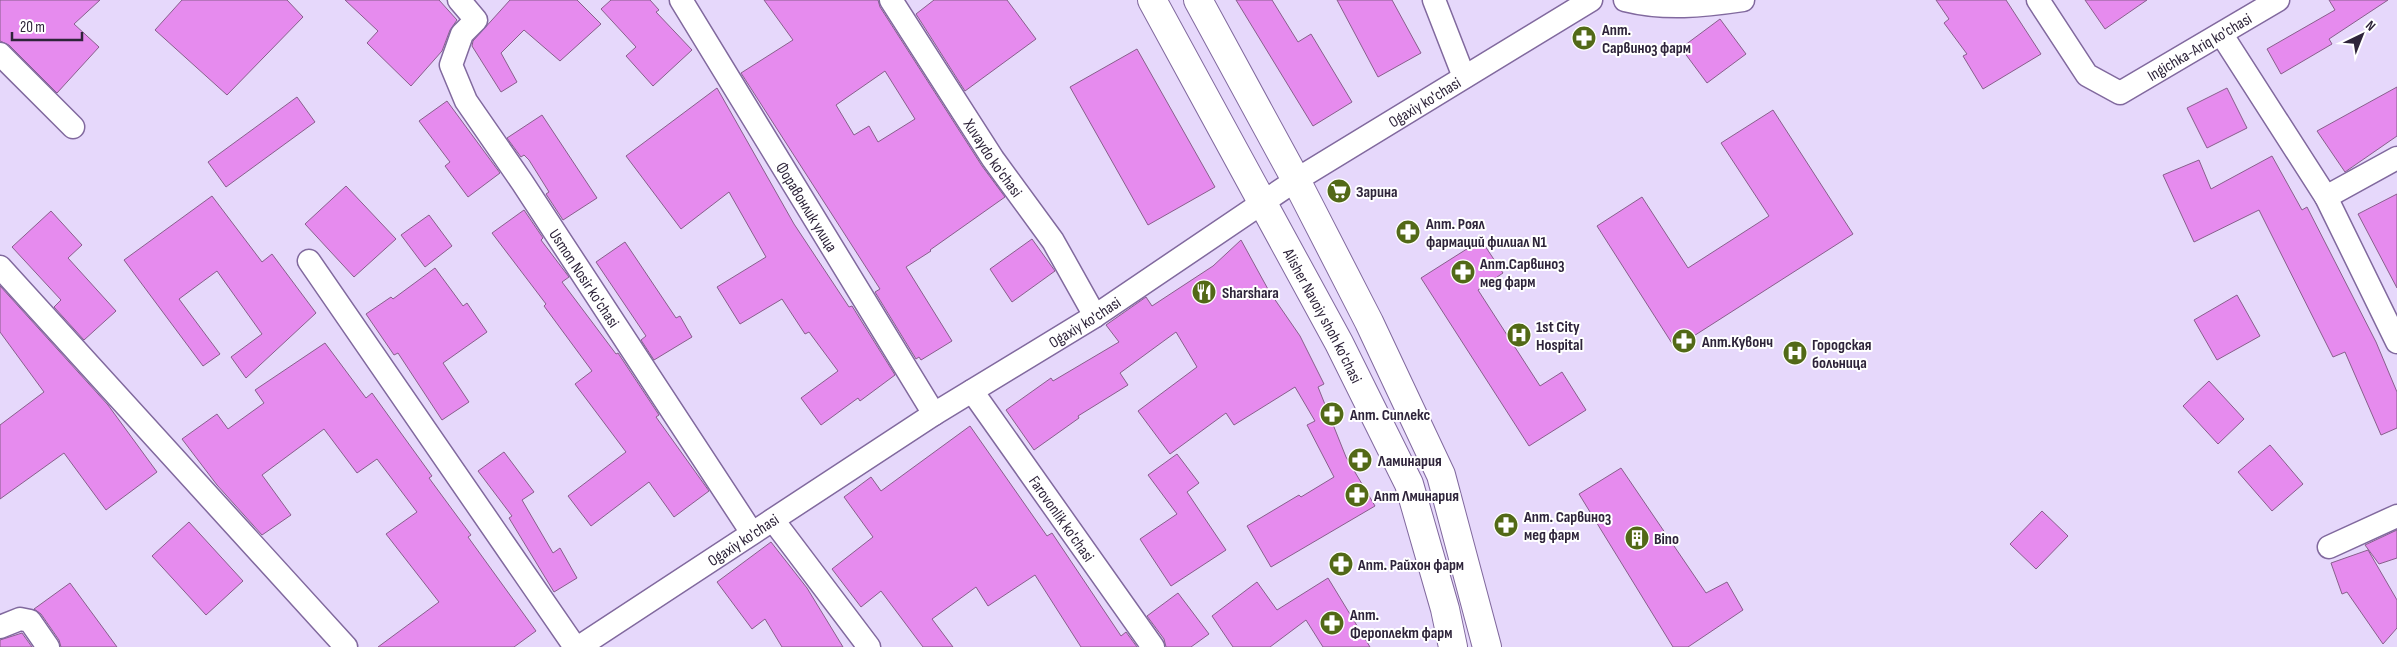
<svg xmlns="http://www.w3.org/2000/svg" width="2397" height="647" viewBox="0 0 2397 647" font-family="'Sofia Sans Condensed',sans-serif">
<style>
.building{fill:#e68bee;stroke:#885f8c;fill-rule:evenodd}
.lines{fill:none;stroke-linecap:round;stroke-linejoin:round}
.minor-casing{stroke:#81699e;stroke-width:25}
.major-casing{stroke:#81699e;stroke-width:30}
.minor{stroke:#fff;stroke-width:22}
.major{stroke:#fff;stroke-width:28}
.labels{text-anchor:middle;stroke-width:4;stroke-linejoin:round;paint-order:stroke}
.poi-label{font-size:16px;font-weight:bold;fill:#2e243a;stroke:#fff;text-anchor:start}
.street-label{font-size:16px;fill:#2e243a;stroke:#fff}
</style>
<rect width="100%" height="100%" fill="#e6d8fb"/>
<path class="building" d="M0 0H100L74 24 99 47 57 93 9 45 0 41Z
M182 0H287L303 17 227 95 155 30Z
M345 0H439L457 20 450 30 442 51 411 86 367 43 378 31Z
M510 0H577L601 24 560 61 524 30 501 53 517 82 501 92 472 46 473 41Z
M611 0H650L659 10 656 12 692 50 653 86 626 56 636 47 601 9Z
M764 0H878L880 7 982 166 1005 197 930 250 931 251 906 267 952 341 921 360 919 357 916 359 875 292 880 289 741 73 793 40ZM885 71 915 119 878 142 869 126 854 135 836 105Z
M934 0H1007L1036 39 965 91 916 14Z
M1236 0H1272L1298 42 1311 34 1352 102 1313 126Z
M1337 0H1392L1421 53 1378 77Z
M1936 0H2006L2041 54 1983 89 1963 56 1967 54 1944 23 1949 19Z
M2085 0H2147L2105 29Z
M2329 0H2388L2329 39 2332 44 2281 74 2267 49 2335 10Z
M1720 19 1746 54 1707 83 1681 48Z
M1137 49 1215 187 1148 225 1070 87Z
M2397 87V136L2345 172 2317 131Z
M717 88 794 224 849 307 852 306 895 375 860 401 858 398 821 425 801 398 838 371 809 332 805 334 782 299 740 324 717 287 766 257 729 192 681 229 626 156Z
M2227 88 2247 128 2207 148 2187 108Z
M297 97 315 122 226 187 208 162Z
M447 101 500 173 468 197 445 166 450 162 419 121Z
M1773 110 1853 234 1675 348 1597 226 1642 197 1688 268 1769 216 1721 143Z
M542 115 597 198 563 220 546 194 549 192 529 160 524 155 521 157 507 138Z
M2272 156 2302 210 2307 207 2376 342 2397 392V428L2381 435 2345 352 2333 357 2259 210 2194 242 2163 175 2199 160 2211 189Z
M346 186 396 239 354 277 305 224Z
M2397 194V288L2358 214Z
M212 196 262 262 272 254 316 313 246 378 231 357 262 334 217 271 179 299 220 354 203 366 124 260Z
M524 210 543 238 541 240 569 277 562 282 616 354 618 353 659 415 656 417 709 491 674 517 649 482 591 526 568 496 626 452 575 384 592 371 544 306 546 304 492 233Z
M51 211 82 245 68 258 116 311 84 340 54 307 61 300 12 247Z
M429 215 452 246 425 267 401 235Z
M1032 239 1055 271 1012 302 990 269Z
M1241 240 1269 291 1300 336 1324 384 1318 387 1346 457 1375 506 1271 567 1247 526 1299 495 1301 497 1334 477 1307 425 1315 421 1295 387 1234 425 1226 413 1170 454 1138 411 1197 367 1176 332 1120 373 1128 385 1078 416 1079 418 1034 450 1006 410 1051 378 1053 381 1119 342 1106 325 1146 297 1152 306 1213 266Z
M1481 240 1503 273 1478 290 1540 386 1562 372 1586 410 1529 446 1421 278Z
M625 242 676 318 680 316 692 337 654 360 641 340 646 336 596 262Z
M435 268 463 306 467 303 487 332 443 363 469 402 442 420 398 353 394 355 366 314 391 297 393 299Z
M0 286 108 405 157 472 106 510 64 453 0 499V425L44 392 0 332Z
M2237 295 2260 336 2217 360 2194 320Z
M325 343 366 398 372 393 432 476 429 478 471 535 468 537 536 631 514 647H378L439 602 386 534 417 512 377 459 357 473 324 429 262 475 291 515 262 535 217 485 182 439 217 414 228 429 264 403 255 390Z
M2209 381 2244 419 2218 444 2183 406Z
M970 426 1047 536 1052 533 1121 636 1126 632 1137 647H1081L1035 575 988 606 976 587 932 619 953 647H923L881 591 861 607 832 569 873 537 844 497 871 477 881 491Z
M2270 445 2303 484 2272 511 2238 472Z
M504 452 534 492 522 500 553 553 560 548 577 578 554 592 509 518 512 516 478 471Z
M1177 454 1199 483 1187 492 1226 550 1171 586 1140 539 1177 514 1148 475Z
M1621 468 1706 593 1727 582 1743 610 1688 647H1673L1579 494Z
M2042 511 2068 536 2036 569 2010 544Z
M189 522 243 581 206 615 152 556Z
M2397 530V558L2379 564 2365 545Z
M771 542 807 588 843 647H782L765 619 752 629 717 582Z
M2368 550 2397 600V628L2383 644 2347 592 2342 594 2331 563Z
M1328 578 1370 647H1323L1306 620 1270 647H1233L1212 616 1257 582 1277 610Z
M70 583 117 647H61L59 640 41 614 34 609Z
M1178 593 1209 634 1191 647H1166L1164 639 1147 616Z
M22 633 32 647H0V640Z"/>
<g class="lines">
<defs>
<g id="minor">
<path id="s1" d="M459 0 476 20 462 34 451 65 466 101 522 182 752 533"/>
<path id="s2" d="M681 0 934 414"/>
<path id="s3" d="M891 0 993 159 1053 241 1095 316"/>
<path d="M1434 0 1464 77"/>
<path d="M1625 0C1665 10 1703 6 1743 0"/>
<path id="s4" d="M2038 0 2087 75 2120 93 2278 0"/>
<path d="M2222 35 2326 197 2397 342"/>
<path d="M0 54 73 127"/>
<path d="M2326 197 2397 158"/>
<path d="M309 261 575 647"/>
<path d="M0 267 346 647"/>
<path id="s5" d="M972 391 1153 647"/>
<path d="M773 520 869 647"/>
<path d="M2329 547 2397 516"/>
<path d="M0 627 20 619 30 621 48 647"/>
<path id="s6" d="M579 647 934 414 1095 316 1296 180 1591 0"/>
</g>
<g id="major">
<path id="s7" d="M1152 0 1339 343 1409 484 1445 609 1453 647"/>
<path d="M1198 0 1296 180 1369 322 1441 475 1487 647"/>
</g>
</defs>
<use href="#minor" class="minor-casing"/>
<use href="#major" class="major-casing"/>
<use href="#minor" class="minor"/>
<use href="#major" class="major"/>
</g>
<defs>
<symbol id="pharmacy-disc" viewBox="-11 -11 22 22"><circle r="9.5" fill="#526917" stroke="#fff"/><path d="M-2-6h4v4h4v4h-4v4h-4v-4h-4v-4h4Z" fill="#fff"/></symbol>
<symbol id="supermarket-disc" viewBox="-11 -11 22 22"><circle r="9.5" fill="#526917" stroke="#fff"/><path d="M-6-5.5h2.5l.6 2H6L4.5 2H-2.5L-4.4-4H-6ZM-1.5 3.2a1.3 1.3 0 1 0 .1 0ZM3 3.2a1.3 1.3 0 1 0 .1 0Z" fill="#fff"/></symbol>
<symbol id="restaurant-disc" viewBox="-11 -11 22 22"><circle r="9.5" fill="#526917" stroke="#fff"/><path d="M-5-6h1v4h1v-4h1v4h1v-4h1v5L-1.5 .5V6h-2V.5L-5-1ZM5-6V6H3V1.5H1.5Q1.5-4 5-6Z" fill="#fff"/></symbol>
<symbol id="hospital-disc" viewBox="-11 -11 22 22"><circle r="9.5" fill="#526917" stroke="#fff"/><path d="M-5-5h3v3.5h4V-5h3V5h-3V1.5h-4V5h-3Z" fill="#fff"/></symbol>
<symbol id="building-disc" viewBox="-11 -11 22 22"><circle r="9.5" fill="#526917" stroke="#fff"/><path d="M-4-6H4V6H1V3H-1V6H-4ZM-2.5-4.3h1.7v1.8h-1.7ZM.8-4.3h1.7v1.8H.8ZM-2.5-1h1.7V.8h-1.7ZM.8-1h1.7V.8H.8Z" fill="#fff"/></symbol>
</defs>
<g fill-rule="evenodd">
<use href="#pharmacy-disc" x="1570" y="24" width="28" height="28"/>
<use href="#supermarket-disc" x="1325" y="177" width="28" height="28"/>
<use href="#pharmacy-disc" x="1394" y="218" width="28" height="28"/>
<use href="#pharmacy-disc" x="1449" y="258" width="28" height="28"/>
<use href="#restaurant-disc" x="1190" y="278" width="28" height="28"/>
<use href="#hospital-disc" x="1505" y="321" width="28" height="28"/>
<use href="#pharmacy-disc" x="1670" y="327" width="28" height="28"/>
<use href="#hospital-disc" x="1781" y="339" width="28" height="28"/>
<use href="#pharmacy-disc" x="1318" y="400" width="28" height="28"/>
<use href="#pharmacy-disc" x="1346" y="446" width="28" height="28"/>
<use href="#pharmacy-disc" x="1343" y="481" width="28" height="28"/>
<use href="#pharmacy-disc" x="1492" y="511" width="28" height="28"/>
<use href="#building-disc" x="1623" y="524" width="28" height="28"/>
<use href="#pharmacy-disc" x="1327" y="550" width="28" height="28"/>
<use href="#pharmacy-disc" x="1318" y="609" width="28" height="28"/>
</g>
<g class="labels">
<g class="poi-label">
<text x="1602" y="35">Апт.<tspan x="1602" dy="18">Сарвиноз фарм</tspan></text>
<text x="1356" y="197">Зарина</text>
<text x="1426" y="229">Апт. Роял<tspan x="1426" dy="18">фармаций филиал N1</tspan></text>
<text x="1480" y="269">Апт.Сарвиноз<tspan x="1480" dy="18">мед фарм</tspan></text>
<text x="1222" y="298">Sharshara</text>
<text x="1536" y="332">1st City<tspan x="1536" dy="18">Hospital</tspan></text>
<text x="1702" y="347">Апт.Кувонч</text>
<text x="1812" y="350">Городская<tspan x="1812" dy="18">больница</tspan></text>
<text x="1350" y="420">Апт. Сиплекс</text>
<text x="1378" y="466">Ламинария</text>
<text x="1374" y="501">Апт Лминария</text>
<text x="1524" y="522">Апт. Сарвиноз<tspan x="1524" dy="18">мед фарм</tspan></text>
<text x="1654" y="544">Bino</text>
<text x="1358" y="570">Апт. Райхон фарм</text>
<text x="1350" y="620">Апт.<tspan x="1350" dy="18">Фероплект фарм</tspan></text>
</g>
<g class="street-label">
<text dy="6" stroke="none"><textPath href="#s4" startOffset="219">Ingichka-Ariq ko'chasi</textPath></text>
<text dy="6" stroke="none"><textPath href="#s6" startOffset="1006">Ogaxiy ko'chasi</textPath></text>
<text dy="6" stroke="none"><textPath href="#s3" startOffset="188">Xuvaydo ko'chasi</textPath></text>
<text dy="6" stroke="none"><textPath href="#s2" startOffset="242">Форавонлик улица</textPath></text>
<text dy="6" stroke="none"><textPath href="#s1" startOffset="331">Usmon Nosir ko'chasi</textPath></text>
<text dy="6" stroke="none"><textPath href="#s7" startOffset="359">Alisher Navoiy shoh ko'chasi</textPath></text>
<text dy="6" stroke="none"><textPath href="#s6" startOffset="601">Ogaxiy ko'chasi</textPath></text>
<text dy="6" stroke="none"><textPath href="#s5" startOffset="156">Farovonlik ko'chasi</textPath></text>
<text dy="6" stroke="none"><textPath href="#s6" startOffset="196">Ogaxiy ko'chasi</textPath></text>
</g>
</g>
<g transform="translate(2362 35) rotate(43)" stroke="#ffffff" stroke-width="4" paint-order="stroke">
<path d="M0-4L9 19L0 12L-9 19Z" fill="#2e243a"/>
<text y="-8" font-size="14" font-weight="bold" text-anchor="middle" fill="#2e243a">N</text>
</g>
<path d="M12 32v8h70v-8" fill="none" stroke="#2e243a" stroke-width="2.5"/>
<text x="20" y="32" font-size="15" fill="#2e243a" stroke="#ffffff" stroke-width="4" paint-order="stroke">20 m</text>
</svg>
